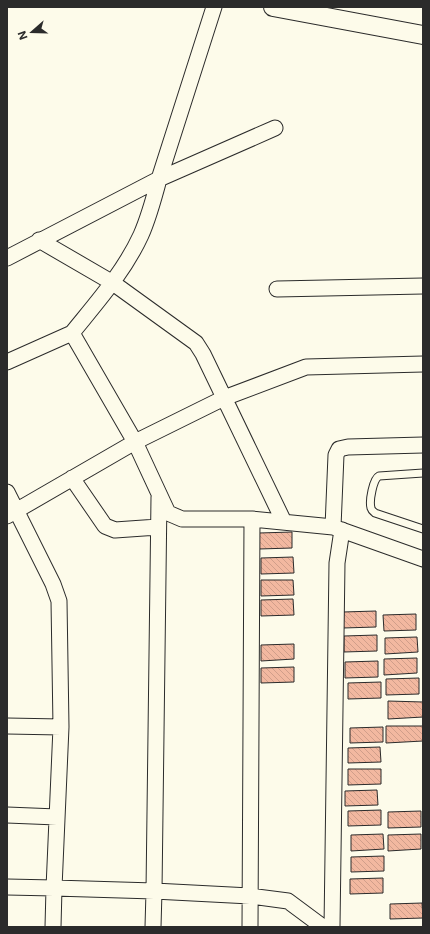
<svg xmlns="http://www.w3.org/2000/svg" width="430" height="934" viewBox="0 0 430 934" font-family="Inter,sans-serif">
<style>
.building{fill:url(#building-back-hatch);stroke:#2b2b2b}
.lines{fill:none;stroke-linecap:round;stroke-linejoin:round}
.service-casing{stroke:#2b2b2b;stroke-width:9}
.minor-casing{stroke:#2b2b2b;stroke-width:17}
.tertiary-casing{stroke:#2b2b2b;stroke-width:20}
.service{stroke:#fdfbea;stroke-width:7}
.minor{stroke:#fdfbea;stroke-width:15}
.tertiary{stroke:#fdfbea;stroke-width:18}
</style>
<defs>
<pattern id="building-back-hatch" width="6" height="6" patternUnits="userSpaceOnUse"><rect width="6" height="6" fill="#f2b8a0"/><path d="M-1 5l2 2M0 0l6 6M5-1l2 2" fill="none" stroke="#d09e8a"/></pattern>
</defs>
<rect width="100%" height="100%" fill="#fdfbea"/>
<path class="building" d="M292 532V548L259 549V533Z
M293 557 294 573 261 574V558Z
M261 580H293L294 595 261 596Z
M293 599 294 615 261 616V600Z
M376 611V627L343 628V612Z
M416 614V630L384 631 383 615Z
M377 635V651L344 652V636Z
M417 637 418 652 385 654V638Z
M294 644V659L261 661V645Z
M417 658V673L384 675V659Z
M378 661V677L345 678V662Z
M294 667V682L261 683V668Z
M419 678V694L386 695V679Z
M381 682V698L348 699V683Z
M388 701 423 702V717L388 719Z
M386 726H423V741L386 743Z
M383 727V742L350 743V728Z
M380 747 381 762 348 763V748Z
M348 769H381V784L348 785Z
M377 790 378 805 345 806V791Z
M381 810V825L348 826V811Z
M421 811V827L388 828V812Z
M383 834 384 849 351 851V835Z
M421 834V849L388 851V835Z
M384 856V871L351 872V857Z
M383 878V893L350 894V879Z
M422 903 423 918 390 919V904Z"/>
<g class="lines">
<defs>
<path id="service" d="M423 473 379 476C373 479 369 501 371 508 372 511 373 511 375 513L423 529"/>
<path id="minor" d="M39 240 113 283 196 343 203 354 284 522
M7 258 159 179 275 128
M277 289 423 286
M72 333C97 302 124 272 141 235 149 217 154 198 159 179L214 7
M7 362 72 333 135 442 168 513 182 519H252L333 527 423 559
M72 478 105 526 115 530 158 527
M7 492 53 584 59 601 61 727
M7 516 135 442 224 398 306 367 423 364
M333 527 336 455 339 449 348 447 423 445
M7 726 61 727 54 888 154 891 159 497
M7 815 57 817
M7 887 54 888 53 927
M153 927 154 891 250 896 288 901 323 927
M250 927 252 519
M332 927 337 563 342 530"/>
<path id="tertiary" d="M273 7 423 35"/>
</defs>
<use href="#service" class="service-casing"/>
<use href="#minor" class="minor-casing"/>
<use href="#tertiary" class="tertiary-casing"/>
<use href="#service" class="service"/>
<use href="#minor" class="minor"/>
<use href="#tertiary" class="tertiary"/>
</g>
<rect width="430" height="934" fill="none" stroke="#2b2b2b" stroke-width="16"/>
<g transform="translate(32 32) rotate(250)" stroke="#fdfbea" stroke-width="3" paint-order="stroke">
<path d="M0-3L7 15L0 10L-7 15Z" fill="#2b2b2b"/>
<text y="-6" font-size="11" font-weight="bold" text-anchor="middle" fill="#2b2b2b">N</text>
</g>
</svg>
